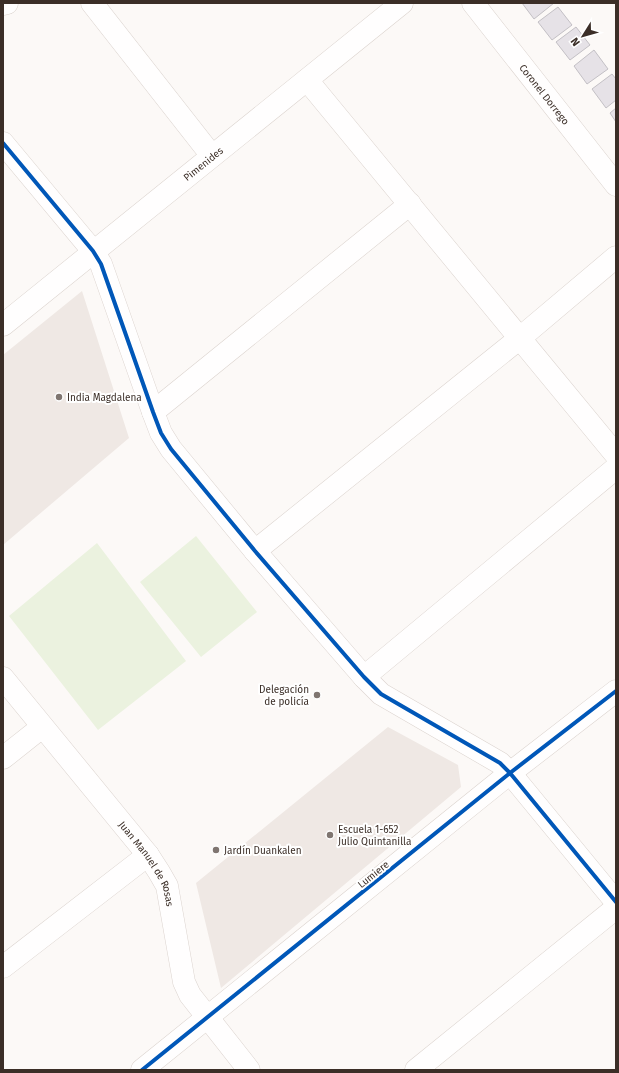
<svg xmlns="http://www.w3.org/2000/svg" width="619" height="1073" viewBox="0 0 619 1073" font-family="'Fira Sans',sans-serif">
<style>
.built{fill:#efe8e4}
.green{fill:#ebf2df}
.building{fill:#e6e2e7;stroke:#c3c0c5}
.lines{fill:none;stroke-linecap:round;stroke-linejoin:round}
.minor-casing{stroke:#dbd3ce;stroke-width:23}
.minor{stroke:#fffefe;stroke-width:22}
.cycleway-casing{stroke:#fff;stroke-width:6}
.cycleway{stroke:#0057b8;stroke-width:4}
.poi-dot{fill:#7f7570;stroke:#fff;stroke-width:1.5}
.labels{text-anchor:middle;stroke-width:4;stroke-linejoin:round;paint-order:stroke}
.street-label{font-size:10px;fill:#3b2e27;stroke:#fff}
.poi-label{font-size:10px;fill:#3b2e27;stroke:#fff;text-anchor:start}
</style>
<rect width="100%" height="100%" fill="#fcf9f7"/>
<path class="built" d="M82 291 129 438 3 545V355Z
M388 727 458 765 461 787 221 988 196 883Z"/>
<path class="green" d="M196 536 257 612 201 657 140 582Z
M97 543 186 661 98 730 9 616Z"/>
<path class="building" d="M522 3H554L534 19Z
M558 7 572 25 552 40 538 22Z
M576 27 590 45 570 60 556 42Z
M594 50 608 69 587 84 574 66Z
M612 74 616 79V100L606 108 592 89Z
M616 108V122L610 113Z"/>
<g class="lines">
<defs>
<g id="minor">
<path d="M92 3 212 156"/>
<path id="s1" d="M473 3 616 185"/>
<path d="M3 4 7 3"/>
<path d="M307 80 616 455"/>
<path d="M3 143 93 251 101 264 153 412 161 433 171 449 255 551 364 677 381 694 500 763 510 773 616 902"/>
<path id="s2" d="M3 325 402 3"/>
<path d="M153 412 410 204"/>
<path d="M255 551 520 338 616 257"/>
<path d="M364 677 616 468"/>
<path id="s3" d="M3 678 148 855 159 872 167 886 184 982 190 995 249 1070"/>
<path d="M3 758 42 727"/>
<path d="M3 967 148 855"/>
<path d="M142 1070 510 773 616 691"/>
<path d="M416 1070 616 908"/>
</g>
</defs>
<use href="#minor" class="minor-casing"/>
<use href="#minor" class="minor"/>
<defs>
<path id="cycleway" d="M3 143 93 251 101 264 153 412 161 433 171 449 255 551 364 677 381 694 500 763 510 773 616 902
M142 1070 510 773 616 691"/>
</defs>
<use href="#cycleway" class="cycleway-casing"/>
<use href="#cycleway" class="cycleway"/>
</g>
<g class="poi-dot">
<circle cx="59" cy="397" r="4"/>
<circle cx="317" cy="695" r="4"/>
<circle cx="330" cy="835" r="4"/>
<circle cx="216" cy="850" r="4"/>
</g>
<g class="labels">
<g class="street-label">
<text dy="4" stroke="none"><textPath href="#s1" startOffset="116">Coronel Dorrego</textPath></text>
<text dy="4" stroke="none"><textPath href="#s2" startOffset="257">Pimenides</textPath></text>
<text dy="4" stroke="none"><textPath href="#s3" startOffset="236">Juan Manuel de Rosas</textPath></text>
<text transform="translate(373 874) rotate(-39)" y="4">Lumiere</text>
</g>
<g class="poi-label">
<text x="67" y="401">India Magdalena</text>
<text x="309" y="693" text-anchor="end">Delegación<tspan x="309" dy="12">de policía</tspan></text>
<text x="338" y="833">Escuela 1-652<tspan x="338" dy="12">Julio Quintanilla</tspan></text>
<text x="224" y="854">Jardín Duankalen</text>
</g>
</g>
<rect width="619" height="1073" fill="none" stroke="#3b2e27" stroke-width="8"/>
<g transform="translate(583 36) rotate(233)" stroke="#ffffff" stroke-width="3" paint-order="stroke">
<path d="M0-3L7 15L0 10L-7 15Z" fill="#3b2e27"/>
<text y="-6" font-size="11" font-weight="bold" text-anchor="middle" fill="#3b2e27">N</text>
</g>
</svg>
